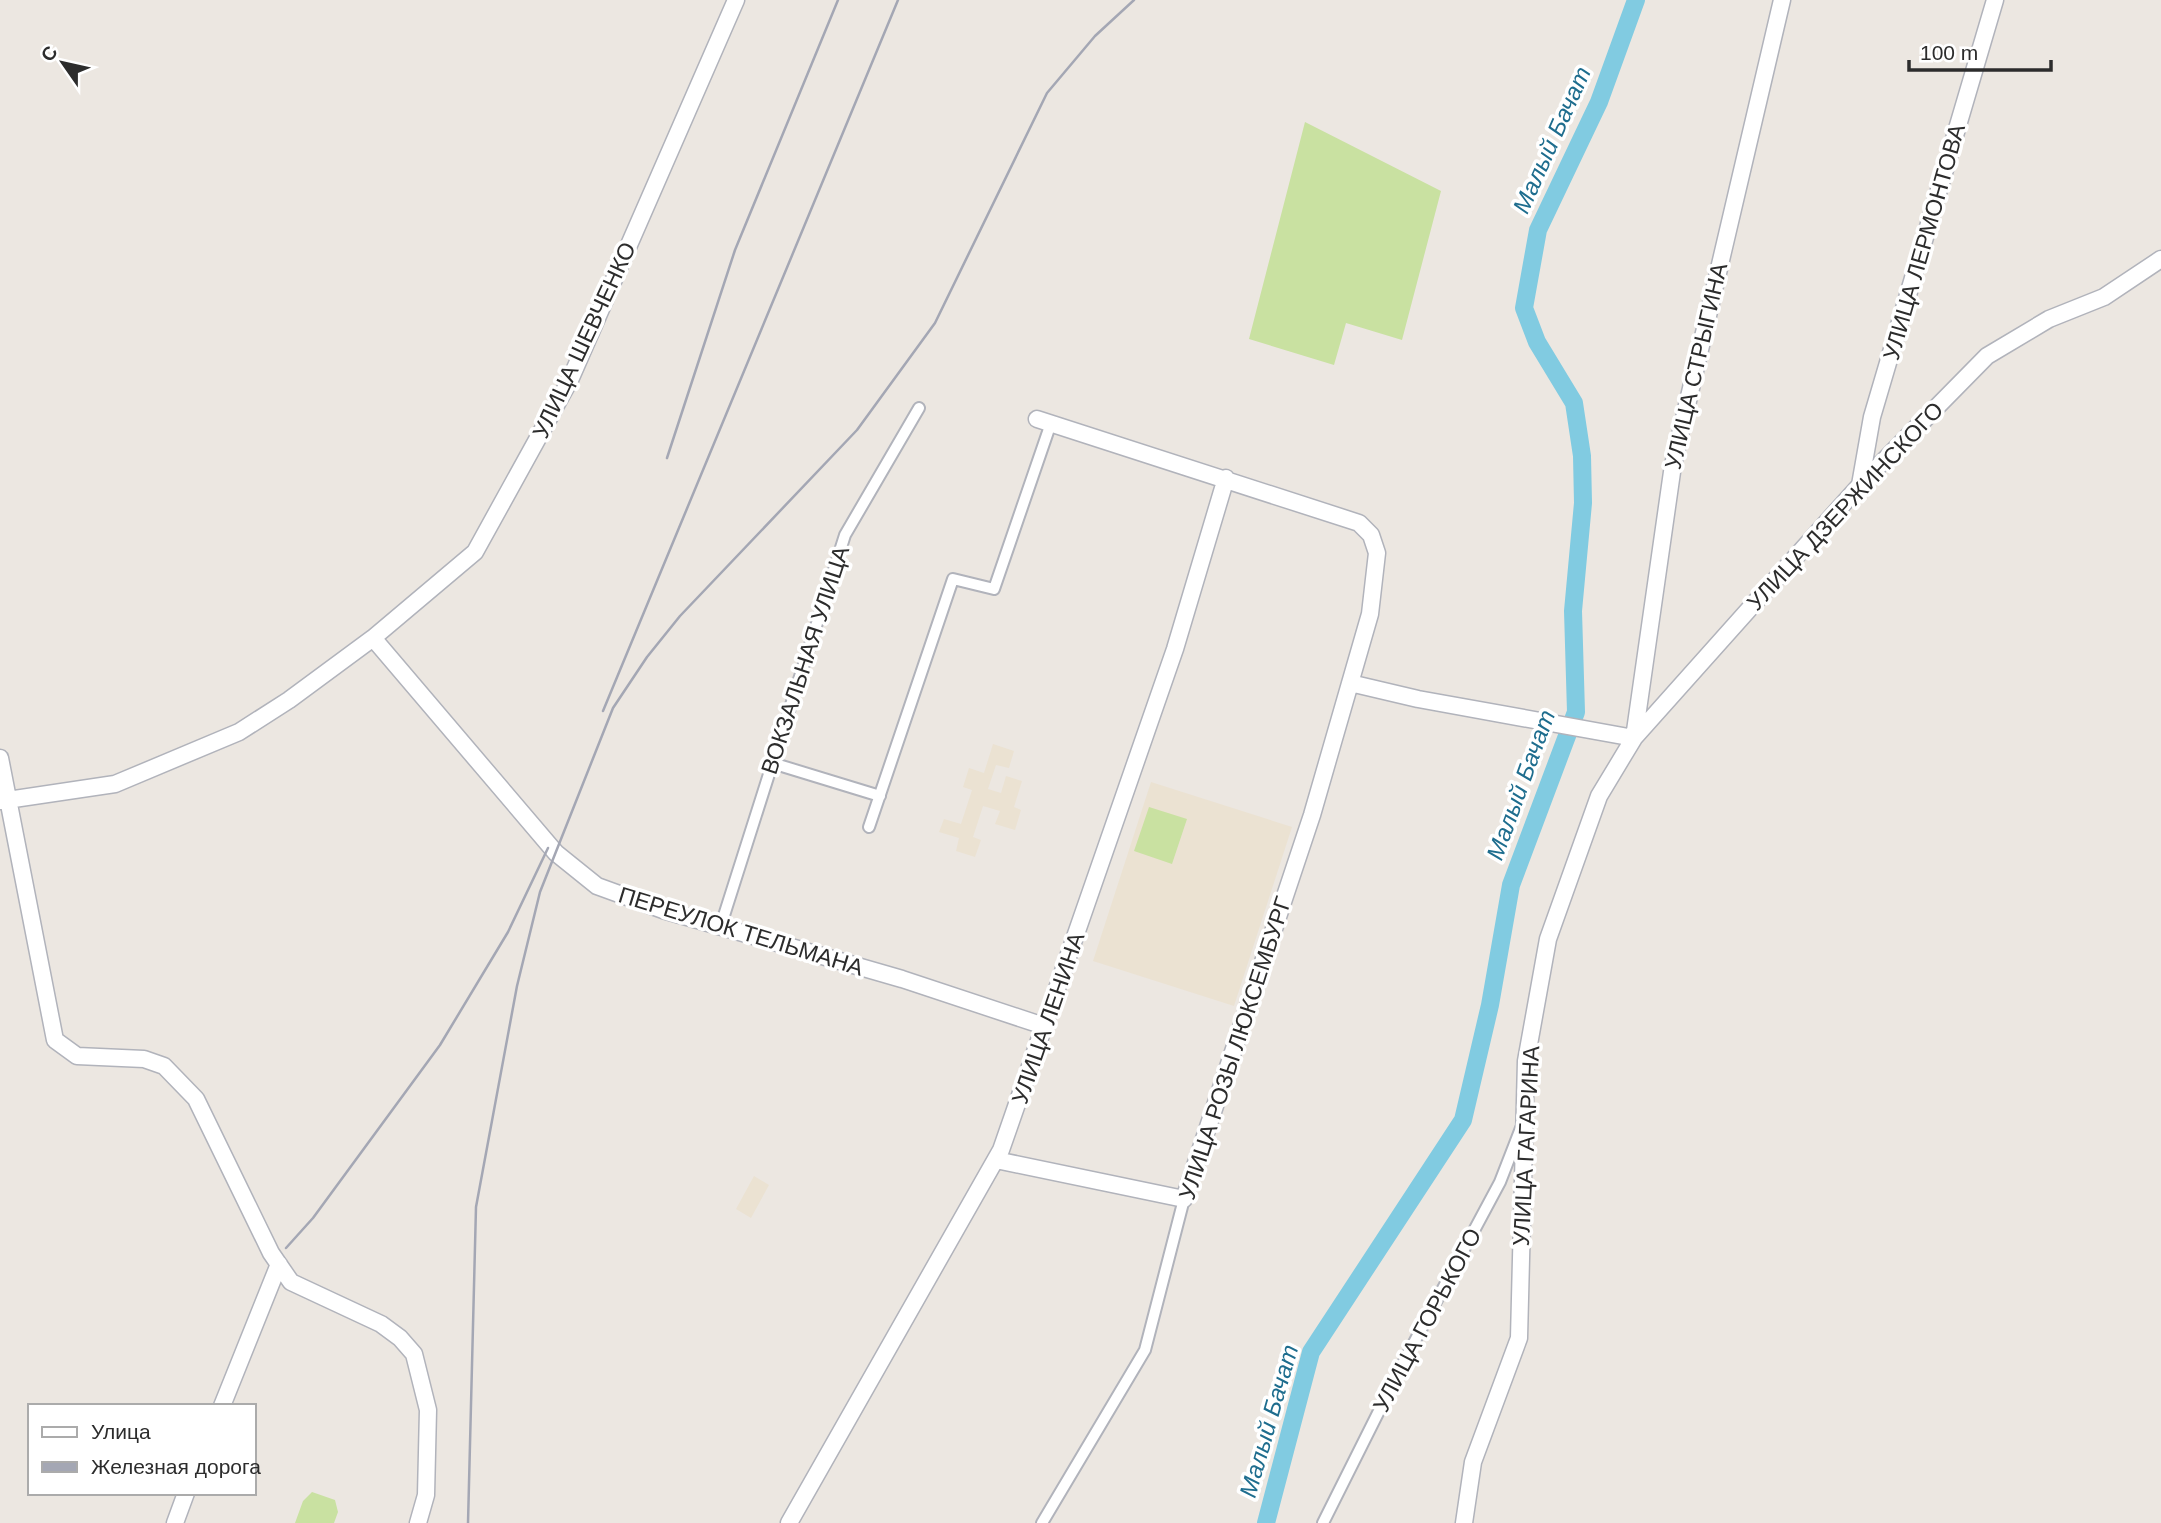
<svg xmlns="http://www.w3.org/2000/svg" width="2161" height="1523" viewBox="0 0 2161 1523" font-family="Arial,sans-serif">
<style>
.education{fill:#ebe2d2}
.pitch{fill:#c9e1a1}
.lines{fill:none;stroke-linecap:round;stroke-linejoin:round}
.river{stroke:#81cbe1;stroke-width:18}
.street-casing{stroke:#b1b3bb;stroke-width:14}
.secondary-casing{stroke:#b1b3bb;stroke-width:19}
.street{stroke:#fff;stroke-width:10}
.secondary{stroke:#fff;stroke-width:16}
.rail{stroke:#a4a7b4;stroke-width:2.5}
.labels{text-anchor:middle;stroke-width:7;stroke-linejoin:round;paint-order:stroke}
.street-label{font-size:23px;fill:#2c2c2c;stroke:#fff}
.water-label{font-size:24px;font-style:italic;fill:#1e6d8e;stroke:#fff}
</style>
<rect width="100%" height="100%" fill="#ece7e1"/>
<path class="education" d="M993 744 1014 751 1009 768 996 765 988 789 1001 793 1006 776 1022 781 1014 807 1021 810 1015 830 995 824 1000 811 983 806 973 837 981 840 975 857 956 851 959 838 939 832 944 819 961 824 972 790 963 787 969 768 984 773Z
M1151 782 1292 827 1234 1006 1093 961Z
M754 1176 769 1185 751 1218 736 1209Z"/>
<path class="pitch" d="M1305 122 1441 191 1402 340 1346 323 1334 365 1249 339Z
M1149 807 1187 819 1172 864 1134 851Z
M312 1492 335 1500 338 1512 334 1523H295L303 1501Z"/>
<g class="lines">
<path class="river" d="M1266 1523 1311 1352 1463 1120 1490 1005 1511 885 1576 712 1573 611 1583 503 1582 456 1574 403 1537 342 1524 308 1538 230 1599 102 1636 0"/>
<defs>
<path id="street" d="M772 763 880 796
M869 827 953 579 994 589 1051 423
M721 925 845 535 919 408
M1042 1523 1145 1350 1184 1199
M1323 1523 1401 1367 1500 1182 1521 1128"/>
<path id="secondary" d="M1860 485 1872 417 1995 0
M373 638 556 853 597 886 663 910 902 979 1044 1026
M1350 683 1418 699 1634 738
M1634 738 1673 465 1782 0
M0 758 55 1040 77 1056 144 1059 164 1066 196 1099 271 1253 291 1282 381 1324 400 1338 414 1354 428 1410 426 1495 418 1523
M0 801 115 784 239 732 289 700 373 638 475 552 570 380 736 0
M996 1160 1184 1199 1312 815 1370 614 1377 553 1371 535 1359 523 1037 419
M222 1406 279 1264
M175 1523 186 1493
M789 1523 1001 1150 1175 649 1226 478
M1464 1523 1473 1462 1519 1338 1526 1061 1548 939 1599 796 1634 738 1860 485 1987 356 2049 319 2104 297 2161 259"/>
</defs>
<use href="#street" class="street-casing"/>
<use href="#secondary" class="secondary-casing"/>
<use href="#street" class="street"/>
<use href="#secondary" class="secondary"/>
<path class="rail" d="M667 458 735 250 838 0
M603 711 898 0
M286 1248 313 1218 440 1045 508 932 548 848
M468 1523 476 1207 517 986 540 892 613 708 647 657 680 616 857 430 935 323 1047 93 1095 36 1134 0"/>
</g>
<g class="labels">
<g class="street-label">
<text transform="translate(1924 242) rotate(-74)" y="8">УЛИЦА ЛЕРМОНТОВА</text>
<text transform="translate(584 340) rotate(-65)" y="8">УЛИЦА ШЕВЧЕНКО</text>
<text transform="translate(1696 366) rotate(-77)" y="8">УЛИЦА СТРЫГИНА</text>
<text transform="translate(1845 506) rotate(-47)" y="8">УЛИЦА ДЗЕРЖИНСКОГО</text>
<text transform="translate(805 660) rotate(-72)" y="8">ВОКЗАЛЬНАЯ УЛИЦА</text>
<text transform="translate(741 931) rotate(17)" y="8">ПЕРЕУЛОК ТЕЛЬМАНА</text>
<text transform="translate(1048 1018) rotate(-71)" y="8">УЛИЦА ЛЕНИНА</text>
<text transform="translate(1235 1048) rotate(-72)" y="8">УЛИЦА РОЗЫ ЛЮКСЕМБУРГ</text>
<text transform="translate(1526 1146) rotate(-87)" y="8">УЛИЦА ГАГАРИНА</text>
<text transform="translate(1427 1320) rotate(-62)" y="8">УЛИЦА ГОРЬКОГО</text>
</g>
<g class="water-label">
<text transform="translate(1552 140) rotate(-66)" y="8">Малый Бачат</text>
<text transform="translate(1521 785) rotate(-70)" y="8">Малый Бачат</text>
<text transform="translate(1269 1421) rotate(-74)" y="8">Малый Бачат</text>
</g>
</g>
<rect x="28" y="1404" width="228" height="91" fill="#ffffff" stroke="#ababab" stroke-width="2"/>
<rect x="42" y="1427" width="35" height="10" fill="#ffffff" stroke="#ababab" stroke-width="2"/>
<text x="91" y="1439" font-size="21" fill="#2c2c2c">Улица</text>
<rect x="42" y="1462" width="35" height="10" fill="#a4a7b4" stroke="#ababab" stroke-width="2"/>
<text x="91" y="1474" font-size="21" fill="#2c2c2c">Железная дорога</text>
<g transform="translate(63 63) rotate(304)" stroke="#ffffff" stroke-width="5" paint-order="stroke">
<path d="M0-5L12 26L0 18L-12 26Z" fill="#2c2c2c"/>
<text y="-10" font-size="19" font-weight="bold" text-anchor="middle" fill="#2c2c2c">С</text>
</g>
<path d="M1909 60v10h142v-10" fill="none" stroke="#2c2c2c" stroke-width="3.5"/>
<text x="1920" y="60" font-size="21" fill="#2c2c2c" stroke="#ffffff" stroke-width="5" paint-order="stroke">100 m</text>
</svg>
